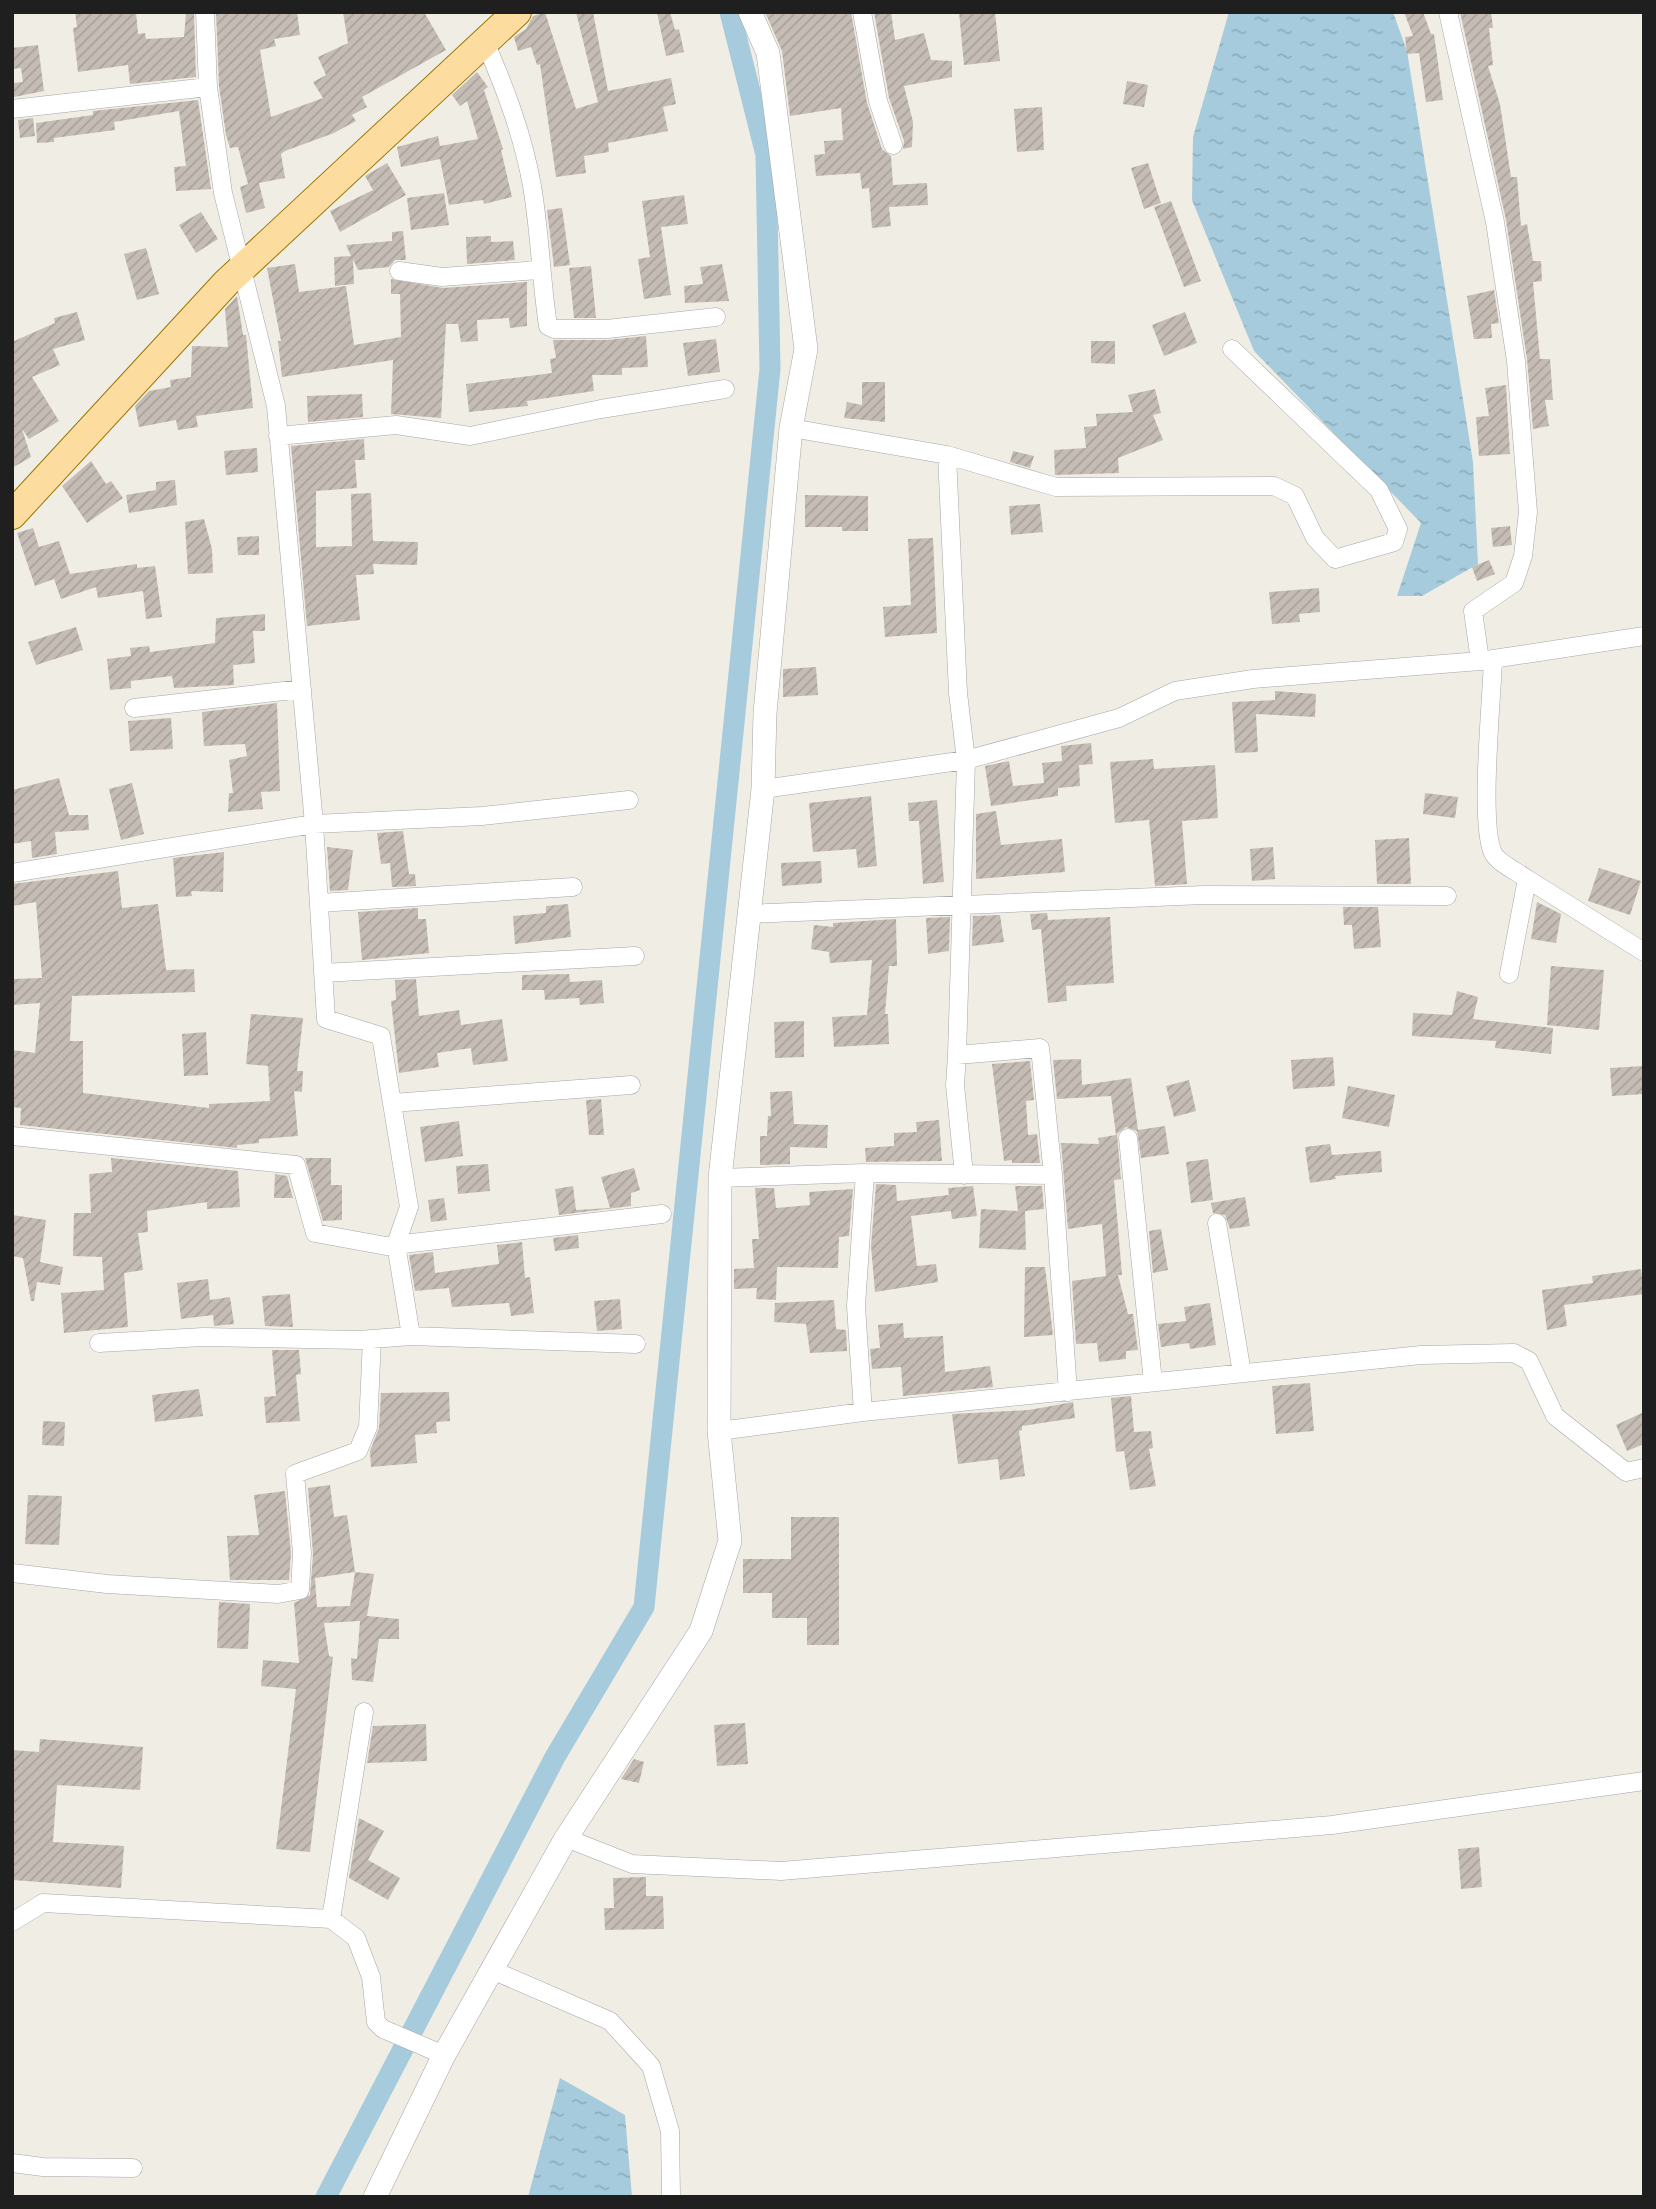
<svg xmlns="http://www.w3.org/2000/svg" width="1656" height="2209" viewBox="0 0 1656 2209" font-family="Manrope,sans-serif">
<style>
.water{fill:url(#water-ripples)}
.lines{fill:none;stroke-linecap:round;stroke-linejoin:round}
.canal{stroke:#a6cbdd;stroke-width:21}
.building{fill:url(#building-hatch);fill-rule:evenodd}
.minor-casing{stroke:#a6a6a6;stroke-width:19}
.tertiary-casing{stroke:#a6a6a6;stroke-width:24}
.primary-casing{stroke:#9a7700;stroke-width:30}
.minor{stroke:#fff;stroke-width:18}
.tertiary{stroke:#fff;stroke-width:23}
.primary{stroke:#fcdd9f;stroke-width:28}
</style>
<defs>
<pattern id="water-ripples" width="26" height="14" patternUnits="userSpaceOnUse" patternTransform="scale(1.75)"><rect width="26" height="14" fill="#a6cbdd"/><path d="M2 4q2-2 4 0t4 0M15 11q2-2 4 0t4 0" fill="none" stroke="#8eaebd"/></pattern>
<pattern id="building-hatch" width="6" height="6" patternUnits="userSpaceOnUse" patternTransform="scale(1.75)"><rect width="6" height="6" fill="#c5bdb5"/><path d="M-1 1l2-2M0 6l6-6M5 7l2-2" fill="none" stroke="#a9a29b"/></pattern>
</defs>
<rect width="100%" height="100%" fill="#f0ede5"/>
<path class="water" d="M1229 12H1393L1407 51 1473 462 1478 564 1422 596H1397L1421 523 1254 351 1192 200 1193 137Z
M560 2078 625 2115 632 2197H528Z"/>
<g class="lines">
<path class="canal" d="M326 2197 555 1757 644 1607 770 369 766 155 730 12"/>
</g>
<path class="building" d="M75 12H136L138 34 145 33 146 39 184 37 186 12H194L196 77 130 84 128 65 78 72 73 28 77 27Z
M216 12H297L300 35 274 39 276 46 260 50 271 117 323 98 313 82 326 75 318 57 348 43 343 12H424L446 50 362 97 367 107 352 115 356 121 334 133 285 151 281 154 285 178 259 183 265 208 246 213 240 187 248 184 238 147 230 148 226 135 219 86Z
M545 12 576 109 598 102 576 12H593L608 91 671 78 676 104 663 107 668 131 608 143 609 152 584 156 586 173 556 177 540 64 537 65 531 47 518 51 514 37 526 29 533 16Z
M657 12H670L675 30 679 29 684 52 666 56Z
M765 12H851L867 103 882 149 891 156 893 185 927 183 928 205 889 207 891 226 872 228 869 188 862 189 860 173 816 176 814 155 825 154 824 141 843 140 841 108 790 116 782 51Z
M874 12H891L895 40 924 33 931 60 952 61V77L904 86 913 122 912 147 903 149 904 141 889 98Z
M959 12H995L1000 61 964 65Z
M1404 12H1423L1431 34H1434L1443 100 1426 102 1419 53 1407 54 1405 37 1413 36Z
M1460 12H1491L1493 28H1489L1493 65 1488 66 1500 104 1511 177H1517L1521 226 1527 224 1533 261H1541L1542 281 1533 282 1540 359H1550L1553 400H1545L1549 426 1533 429 1527 359 1506 220Z
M38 45 44 91 14 97 13 83 23 82 21 68 12 69V48Z
M477 72 488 87 484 90 503 149 501 150 512 197 484 204 483 200 449 205 440 159 401 167 397 147 438 136 440 146 478 139 467 101 460 106 452 95Z
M1127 81 1148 85 1144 107 1123 104Z
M198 100 211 189 176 191 174 167 186 166 179 111 114 122 115 130 54 138V142L37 143 36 123 93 115V111Z
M1042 107 1044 150 1017 152 1014 109Z
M33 118 35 136 20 138 18 120Z
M387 163 406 195 340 232 330 211 373 190 365 176Z
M1148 163 1161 203 1144 209 1131 168Z
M444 193 449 225 411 230 407 198Z
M684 195 688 224 661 227 671 295 644 299 638 259 650 257 642 201Z
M1171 201 1201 281 1184 287 1154 207Z
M562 208 570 265 554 267 547 210Z
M201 212 218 239 196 253 179 225Z
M403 231 406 260H395L389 267 358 270 353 259 354 284 335 286 334 257 351 256 346 245 392 241V232Z
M491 236V242L513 241 515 260 467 264 466 237Z
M146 248 159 294 137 300 124 254Z
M295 264 299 292 346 286 354 345 401 337 400 294H391V279L443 288 527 282V326L510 328 509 318 477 320 478 341 461 342 458 324H446L441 418 391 414 393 360 282 377 278 341H281L267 268Z
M722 264 729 301 685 303 684 286 703 284 700 267Z
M591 266 596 318H574L569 268Z
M1494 290 1499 323 1491 324 1492 338 1474 339 1467 296Z
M237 296 243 335H246L253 408 196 416 198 427 178 430 176 420 139 427 135 406 149 391 171 387 170 380 191 377 192 346 228 347 225 309Z
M77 312 85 340 53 349 60 365 32 377 59 421 29 439 22 429 31 457 12 468V342L55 323 54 318Z
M1185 312 1197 343 1164 356 1152 325Z
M646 336 648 367 622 368V375H592L594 391 527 401 528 406 469 412 466 384 552 373 550 359 556 358 553 340H607Z
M716 339 720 372 688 376 683 343Z
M1091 341H1115V364L1091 363Z
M862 382H885V422L844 418 847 402 862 405Z
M1506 385 1510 454 1479 456 1476 417 1489 416 1485 388Z
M1155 389 1161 413 1153 415 1163 440 1118 458 1119 473 1055 475 1054 450 1086 448 1084 427 1097 426 1096 414 1133 412 1128 395Z
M362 394 363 417 308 422 307 396Z
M364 439 365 460H355L357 488 316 491V547L352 546 351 494 371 493 373 541 418 542 417 565 373 564 374 574 356 575 360 620 307 626 291 446Z
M257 448 258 472 226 475 224 451Z
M1013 451 1034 456 1030 468 1010 462Z
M91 461 106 484 111 481 123 498 87 523 62 486Z
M175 480 177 505 129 513 126 495 156 490V482Z
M805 495 868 496V531H842V527H805Z
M1040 504 1043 532 1011 535 1009 506Z
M204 519 212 549 213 573 188 574 185 522Z
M1510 526 1512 545 1493 547 1491 528Z
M33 528 39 547 59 541 70 574 137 564V568L155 566 162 617 146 619 143 591 98 598 96 587 61 599 54 579 35 586 17 533Z
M259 536V555H238L237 537Z
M933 538 937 633 885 637 883 607 911 605 908 539Z
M1489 560 1495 574 1477 581 1472 567Z
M1319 588 1320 612 1299 614 1300 622 1272 624 1269 592Z
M265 614V631H253L255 663 233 665 234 685 174 688 172 676 131 681V688L110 690 107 659 131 656 130 648 149 646 150 652 215 643 216 618Z
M76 627 83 650 36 665 28 642Z
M816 667 818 695 783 697V669Z
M1275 691 1316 694 1315 717 1256 714 1258 752 1235 753 1232 702 1275 700Z
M277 703 280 791 261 792 263 809 228 812 229 793H233L229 760 247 756 245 744 204 746 202 712Z
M171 718 173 749 130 751 128 721Z
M1091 743 1093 764 1079 765 1080 786 1058 788V796L991 806 985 766 1009 761 1013 786 1044 783 1042 763 1062 761 1061 746Z
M1153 759 1154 769 1215 765 1218 818 1182 821 1187 884 1155 886 1149 820 1115 823 1110 762Z
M59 778 69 815H88L89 830 55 832 57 854 32 858 31 841 12 844V790Z
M132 783 144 834 121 840 109 789Z
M1425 793 1458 797 1455 818 1423 814Z
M871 796 877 866 858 868 856 849 813 852 809 803Z
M937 800 944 882 923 884 919 821H909L908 803Z
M996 811 1001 845 1062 839 1065 872 976 879V814Z
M403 831 409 874H415L416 886 392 887 390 863 381 864 377 833Z
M1409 838 1411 884H1377L1375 840Z
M327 847 353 850 348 890 330 891Z
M1273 847 1275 879 1252 881 1250 849Z
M224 852 223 892 191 891 192 896 176 897 173 858Z
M821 861 822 883 782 886 781 863Z
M1599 868 1641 881 1630 915 1588 901Z
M118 871 122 908 158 904 166 970 194 969 195 992 72 996 70 1041H83V1093L209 1108V1104L270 1101 268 1066 246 1064 251 1014 303 1018 297 1071H303L302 1092 294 1091 298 1136 259 1139V1143L237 1145V1148L20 1125 21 1108 12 1107V1050L35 1053 40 1003 12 1005V979L42 978 36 902 12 906V884Z
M1537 902 1561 914 1556 943 1531 939Z
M568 904 571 937 515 944 513 916 546 913V906Z
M1343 907H1378L1381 947 1354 949 1352 925H1344Z
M418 908V919H426L429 953 362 960 358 912Z
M1047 913 1048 920 1110 917 1114 983 1066 986 1067 1001 1048 1003 1041 929 1032 930 1030 914Z
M1000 915 1004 942 972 946 973 916Z
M950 917 949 951 928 954 926 918Z
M896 919 897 966H889L885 1014H888L889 1044 834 1047 832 1017 867 1015 872 960 830 963 829 952 811 949 814 925 833 927V923Z
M1551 966 1604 970 1599 1030 1547 1025Z
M569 974 570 982 602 980 604 1003 580 1005 579 998 545 1000 544 990H522V975Z
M416 979 419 1016 459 1010 461 1025 502 1019 508 1061 473 1065 471 1048 437 1053 439 1067 399 1073 391 1001 396 1000 395 980Z
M1457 991 1478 997 1473 1019 1553 1028 1551 1054 1495 1048 1496 1041 1412 1036 1413 1013 1452 1015Z
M804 1021V1057L775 1058 774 1022Z
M206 1032 208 1075 184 1076 182 1034Z
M1333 1057 1335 1086 1293 1089 1291 1060Z
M1081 1059 1082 1085 1131 1078 1138 1130 1165 1126 1169 1154 1141 1158 1137 1131 1126 1127 1117 1134 1121 1179 1114 1180 1122 1275H1118L1128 1314H1133L1138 1350 1126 1351V1359L1099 1362 1097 1343 1076 1344 1072 1281 1106 1276 1102 1224 1068 1229 1061 1143 1099 1144 1098 1138 1116 1135 1111 1096 1057 1099 1053 1060Z
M1030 1061 1034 1100 1026 1101 1028 1135 1037 1134 1040 1163H1012V1160L1004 1161 992 1064Z
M1644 1066V1094L1612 1096 1610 1068Z
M1189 1080 1196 1111 1174 1117 1166 1086Z
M1348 1086 1395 1095 1389 1127 1342 1118Z
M792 1091 794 1124 828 1125 827 1148 790 1147V1164L760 1165V1136H767L768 1116H771L770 1092Z
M601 1099 604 1135H589L586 1100Z
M939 1120 942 1161 866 1162 865 1148 894 1146V1133L917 1132 916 1122Z
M459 1121 463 1156 425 1162 420 1127Z
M1330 1144 1332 1155 1381 1151 1382 1172 1335 1176 1336 1179 1310 1183 1305 1147Z
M111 1158 238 1171 240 1207 207 1209V1202L147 1211 148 1232 138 1233 143 1270 124 1273 128 1327 64 1333 61 1293 104 1290 102 1257 73 1256 74 1213H91L89 1174 112 1172Z
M305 1158H331V1185H342V1220L323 1221Z
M1208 1159 1213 1200 1191 1203 1186 1162Z
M488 1164 490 1191 458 1194 456 1166Z
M634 1168 640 1190 631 1193V1206L559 1215 555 1189 573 1186 576 1210 610 1208 601 1177Z
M275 1174 287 1176 293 1198H274Z
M876 1184 896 1185 897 1201 949 1195 948 1188 973 1186 977 1216 952 1219 951 1211 911 1216 917 1266 936 1264 938 1282 875 1292 871 1246Z
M1015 1186H1042L1044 1209 1025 1211 1026 1250 979 1248 981 1209 1018 1211Z
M755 1188H774L776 1208 810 1205 809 1192 853 1189 849 1236 839 1237 838 1268 777 1267 776 1300 756 1299 757 1288 734 1289V1269L754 1268 752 1239H759Z
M1245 1197 1250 1226 1230 1229 1225 1215 1213 1213 1211 1203Z
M444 1198 447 1220 431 1222 428 1200Z
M12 1215 46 1220 40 1262 63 1267 60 1285 37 1282 34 1301H31L23 1258 12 1256Z
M1161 1229 1168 1270 1153 1273 1149 1231Z
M578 1235 579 1248 555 1251 553 1238Z
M522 1242 525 1278 530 1277 534 1313 511 1316 509 1303 452 1307 449 1288 415 1291 409 1255 433 1252 435 1273 499 1264 497 1245Z
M1025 1267H1045L1053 1335 1024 1337Z
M1641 1269 1644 1294 1564 1305 1567 1326 1547 1330 1542 1290 1593 1283 1592 1276Z
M208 1279 210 1300 230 1297 234 1324 214 1326 213 1315 181 1319 177 1283Z
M290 1294 293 1327 265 1326 262 1296Z
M620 1299 622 1329 597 1331 594 1301Z
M834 1300 836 1329 846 1330 847 1351 810 1353 806 1324 774 1322 775 1303Z
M1210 1303 1216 1345 1190 1349 1189 1343 1161 1347 1158 1324 1186 1321 1184 1307Z
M903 1323 904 1338 943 1336 945 1372 990 1366 993 1387 903 1396 901 1367 872 1369 870 1349 880 1348 878 1325Z
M272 1350H299L301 1374 296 1375 300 1421 266 1423 264 1397 276 1396Z
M1310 1383 1314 1431 1276 1434 1272 1386Z
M199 1389 203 1416 155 1422 152 1395Z
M449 1392 450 1421 436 1422 437 1433 415 1435 417 1463 371 1467 370 1451 379 1428 381 1393Z
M1131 1396 1134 1432 1151 1431 1153 1448 1149 1449 1156 1486 1130 1490 1124 1451 1116 1452 1111 1398Z
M1073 1402 1075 1418 1022 1426V1430L1019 1431 1025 1476 1000 1480 998 1459 958 1464 952 1414 1029 1410Z
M1644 1412V1444L1627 1451 1616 1425Z
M43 1421 65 1422 64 1446 42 1445Z
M330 1485 334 1517 347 1515 355 1572 374 1574 367 1616 399 1619V1639H379L373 1682 352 1680 351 1658 357 1659 360 1621 324 1623 329 1656 333 1657 310 1852 276 1849 296 1689 261 1686 263 1660 299 1663 294 1603 310 1595 313 1554 308 1488ZM355 1572 350 1606 317 1607 315 1578Z
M285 1491 291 1553 289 1580H230L227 1536 259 1535 254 1495Z
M28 1495 62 1496 59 1545 25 1544Z
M791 1517H839V1645H807V1618H772V1593H743V1559H791Z
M219 1602 250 1604 248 1649 217 1648Z
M745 1723 748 1764 717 1766 714 1725Z
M426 1724 427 1761 367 1763 373 1726Z
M40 1739 143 1747 140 1790 57 1785 53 1842 124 1846 121 1888 12 1880V1750L39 1752Z
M634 1759 644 1762 639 1783 621 1779Z
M359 1818 384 1831 368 1860 400 1878 388 1900 349 1878Z
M1479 1847 1482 1887 1461 1889 1458 1849Z
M646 1877V1896H663L664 1929 605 1930 604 1908H614L613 1878Z"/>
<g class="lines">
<defs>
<path id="minor" d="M205 12 208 87 223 193 276 406 314 824 482 816 629 800
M862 12 878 101 893 145
M1448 12 1495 222 1516 361 1528 512 1523 556 1514 583 1473 611 1480 661
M485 42C505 88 523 135 532 186 540 232 541 280 548 326L554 329H607L716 317
M12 109 208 87
M399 271 442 277 539 270
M791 428 947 455 958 693 966 760 957 1055 1040 1048 1053 1175 1068 1392
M278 436 396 425 470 436 601 409 725 389
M947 455 1056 487 1274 486 1295 496 1315 538 1335 559 1394 542 1398 529 1379 490 1232 349
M1493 659C1492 698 1479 823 1493 853 1498 863 1518 872 1527 879L1509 974
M134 708 302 689
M763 789 966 760 1119 718 1175 691 1253 679 1480 661 1644 636
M12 873 314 824 326 1019 381 1036 409 1207 396 1244 411 1336 359 1340 203 1337 99 1343
M1527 879 1644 952
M319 903 573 887
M747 914 1204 895 1447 896
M323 973 635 956
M957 1055 955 1085 964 1175
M392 1103 631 1085
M12 1136 296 1165 315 1233 386 1246 662 1214
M1128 1138 1153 1382
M720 1178 865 1173 1053 1175
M1217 1223 1242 1373
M411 1336 636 1344
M863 1412 856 1306 865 1173
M719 1431 863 1412 1421 1355 1514 1353 1529 1361 1555 1416 1626 1472 1644 1468
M12 1573 107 1584 278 1594 300 1590 302 1553 295 1474 358 1451 368 1427 372 1339
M566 1838 632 1864 781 1871 1332 1825 1644 1781
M331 1919 364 1712
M12 1922 43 1903 331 1919 356 1938 371 1977 376 2022 383 2029 444 2055
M492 1970 610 2021 651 2066 670 2131 671 2197
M12 2163 43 2167 133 2168"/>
<path id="tertiary" d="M375 2197 444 2055 566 1838 701 1631 730 1541 719 1431 720 1178 763 789 765 713 791 428 806 349 768 53 750 12"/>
<path id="primary" d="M12 515 226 283 517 12"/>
</defs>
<use href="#minor" class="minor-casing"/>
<use href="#tertiary" class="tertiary-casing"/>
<use href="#primary" class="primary-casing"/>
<use href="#minor" class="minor"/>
<use href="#tertiary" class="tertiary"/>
<use href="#primary" class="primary"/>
</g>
<rect width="1656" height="2209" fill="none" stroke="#1f1f1f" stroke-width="28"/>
</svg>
